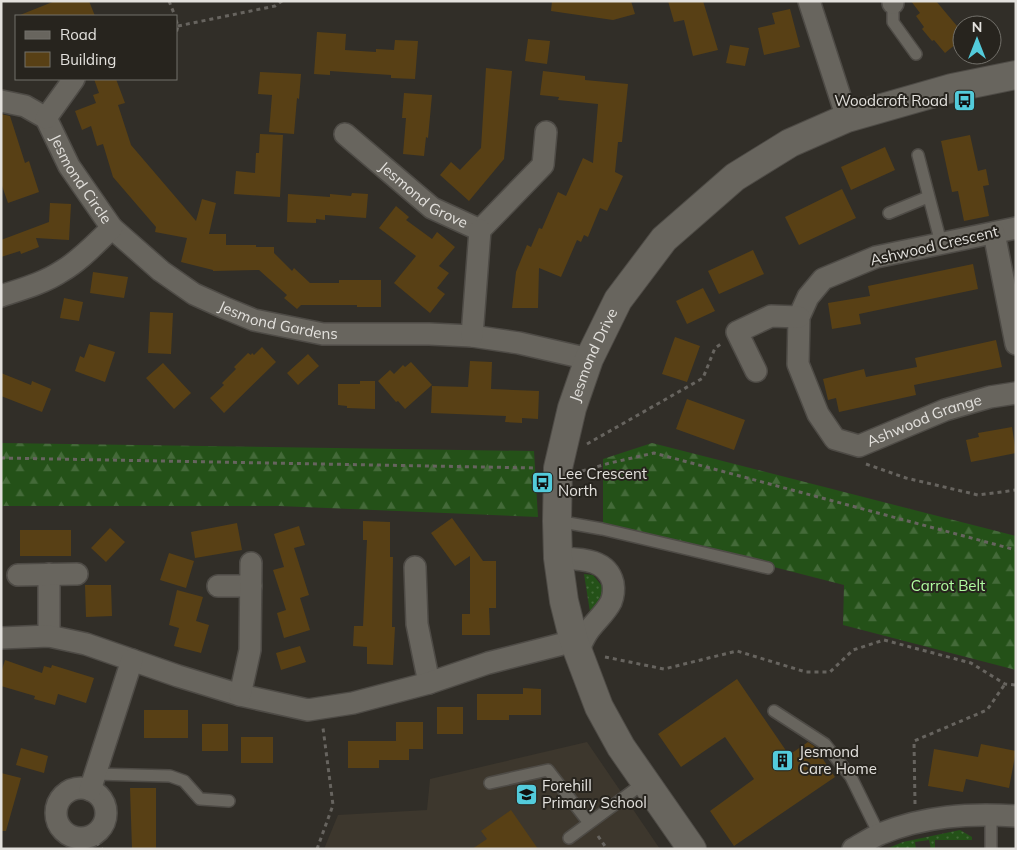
<svg xmlns="http://www.w3.org/2000/svg" width="1017" height="850" viewBox="0 0 1017 850" font-family="Mulish,sans-serif">
<style>
.built{fill:#3d372d}
.grass{fill:url(#grass-dots)}
.forest{fill:url(#forest-firs)}
.building{fill:#584015}
.lines{fill:none;stroke-linecap:round;stroke-linejoin:round}
.service-casing{stroke:#4e4b46;stroke-width:14}
.minor-casing{stroke:#4e4b46;stroke-width:24}
.tertiary-casing{stroke:#4e4b46;stroke-width:30}
.path{stroke:#67645f;stroke-width:3;stroke-dasharray:4 4;stroke-linecap:butt}
.service{stroke:#68655e;stroke-width:11}
.minor{stroke:#68655e;stroke-width:21}
.tertiary{stroke:#68655e;stroke-width:28}
.labels{text-anchor:middle;stroke-width:4;stroke-linejoin:round;paint-order:stroke}
.poi-label{font-size:15px;fill:#e3e1dd;stroke:#27241e;text-anchor:start}
.street-label{font-size:15px;fill:#e3e1dd;stroke:#27241e}
.park-label{font-size:15px;fill:#b0fb9f;stroke:#27241e}
</style>
<defs>
<pattern id="grass-dots" width="8" height="8" patternUnits="userSpaceOnUse" patternTransform="scale(1.25)"><rect width="8" height="8" fill="#245118"/><path d="M2 2h.1M6 6h.1" fill="none" stroke="#446a39" stroke-width="1.8" stroke-linecap="round"/></pattern>
<pattern id="forest-firs" width="22" height="20" patternUnits="userSpaceOnUse" patternTransform="scale(1.25)"><rect width="22" height="20" fill="#245118"/><path d="M5 1l3.5 6h-7zM16 11l3.5 6h-7z" fill="#446a39"/></pattern>
</defs>
<rect width="100%" height="100%" fill="#312e28"/>
<path class="built" d="M587 742 660 849H324L338 815 427 810 430 779Z"/>
<path class="grass" d="M584 574 593 575 602 586 603 597 590 612Z
M960 830 972 837V840H935V849H931L929 840 915 842 916 849H886L903 842Z"/>
<path class="forest" d="M1 443 534 451 538 517 280 506H1Z
M652 443 1016 536V670L843 625 844 585 603 523V459Z"/>
<path class="building" d="M55 1H89L95 16H20V15Z
M552 1H631L635 14 613 20 551 11Z
M668 1H703L718 50 693 56 684 20 674 22Z
M911 1H936L962 32V39L945 53 934 40 932 41 922 29 924 27 916 16 920 13Z
M790 9 800 47 764 55 758 28 775 24 772 13Z
M317 32 346 34 345 50 376 52V49L394 50 395 40 418 41 415 79 391 78V75L330 71V75L314 74Z
M528 39 550 41 547 64 525 61Z
M730 45 749 48 745 66 726 63Z
M486 68 512 71 504 159 469 201 440 175 451 162 460 170 481 148Z
M543 71 585 76V80L628 84 622 142H618L615 172 623 176 607 211 600 208 588 237 584 235 581 242 577 240 561 277 539 268 538 308H512L516 272 527 245 531 247 539 228 542 229 558 192 566 196 583 158 593 163 598 104 558 100 559 97 540 95Z
M260 72 301 74 299 99 297 98 294 134 269 132 272 95 258 94Z
M94 79H116L125 103 118 105 131 145 196 221 202 199 216 203 209 234H226V245H256V247H274V253L292 271 294 268 310 283H339V280H381V307H357V305H301L297 309 284 298 287 295 259 270 213 271V270L181 262 187 238 155 232 156 227 113 177 103 144 97 146 91 126 82 130 75 111 96 103 93 95 99 93Z
M404 93 432 95 428 138 426 137 424 156 403 154 406 118H402Z
M1 114 10 116 25 163 29 161 39 192 8 203 1 183Z
M260 134 283 135 280 197 234 194 236 171 255 173 256 153H259Z
M970 135 978 171 986 169 989 185 983 186 989 216 964 221 958 191 952 192 941 141Z
M885 147 895 170 851 190 841 167Z
M842 189 856 218 799 245 785 217Z
M352 193 368 194 366 218 325 215V220L316 219V223L287 222 288 194 330 197V194L351 196Z
M50 203 71 204 69 240 36 238 39 247 21 254 20 251 1 257V240L49 222Z
M396 206 409 217 406 220 432 239 437 232 455 247 439 266 449 273 437 288 445 294 430 313 394 283 416 256 379 228Z
M753 250 764 274 719 294 708 271Z
M973 264 978 289 859 314 861 324 832 329 828 303 870 296 868 286Z
M93 272 128 277 124 298 90 293Z
M703 288 715 311 687 324 676 301Z
M64 298 83 302 79 321 60 318Z
M150 312 173 313 171 354 148 353Z
M675 337 700 346 687 382 662 374Z
M996 340 1002 367 914 385 916 395 839 412 836 398 828 400 823 379 864 369 866 377 917 367 915 358Z
M89 344 115 352 105 382 75 371 80 356 84 358Z
M262 347 276 362 224 413 210 398 224 385 222 383 236 369 234 367 248 353 251 355 252 353 254 355Z
M308 354 319 366 298 385 287 373Z
M470 361 492 362 491 389 539 391 538 419 522 418V423L505 422 506 416 431 413 432 386 468 387Z
M411 362 432 385 405 409 398 401 396 402 378 381 390 370 394 374 403 365 405 367Z
M163 363 191 393 174 409 146 378Z
M1 373 31 385 32 381 51 389 42 412 1 396Z
M360 381H375V409L347 408V406L338 405V384H360Z
M687 399 745 420 734 450 676 429Z
M1012 427 1016 453 971 462 966 440 979 437 978 433Z
M452 518 483 561H496V608H489L490 635H462V614H470V556L455 566 431 533Z
M363 521 390 522V557H393L392 627H395L393 665 367 664V647L353 646 354 626H363L367 540H363Z
M237 523 242 550 195 558 191 532Z
M299 526 305 545 294 548 309 595 300 598 310 630 284 638 277 613 286 610 273 570 284 567 274 534Z
M110 528 125 542 106 562 91 548Z
M20 530H71V556H20Z
M169 553 194 561 186 588 160 580Z
M85 585H111L112 616 86 617Z
M177 590 203 597 196 621 209 625 201 653 174 646 179 628 169 625Z
M300 646 306 662 281 670 276 653Z
M5 660 42 673 44 666 51 668 52 665 94 678 86 703 58 694 55 705 34 699 35 696 1 686V673Z
M737 679 789 755 808 742 814 746 835 777 734 846 710 811 754 779 725 737 681 767 658 734Z
M523 688 541 689V715H509V720H477V694H523Z
M437 707H463V734H437Z
M144 710H188V738H144Z
M396 722H423V749H409V760H379V768H348V741H396Z
M202 724H228V751H202Z
M241 737H273V763H241Z
M981 744 1016 751 1009 788 966 779 963 792 928 786 934 749 978 757Z
M21 748 48 756 44 773 16 765Z
M1 773 21 778 6 831H1Z
M130 788H156V849H132Z
M511 810 538 849H472L487 839 481 831Z"/>
<g class="lines">
<defs>
<path id="service" d="M893 3V22L916 54
M918 155 941 243
M889 213 928 197
M557 521 602 529 768 568
M774 711 825 744 851 777 879 834
M95 774 170 776 184 781 200 799 229 801
M490 783 548 770 589 823
M569 838 645 782
M991 849V815"/>
<g id="minor">
<path d="M809 1 847 118"/>
<path d="M893 3V1"/>
<path id="s1" d="M1 101 25 106 46 118 69 166 112 228 161 271 194 294 225 308 254 320 323 334H429L472 336 519 343 589 359"/>
<path d="M46 118 74 79"/>
<path id="s2" d="M345 134 432 208 480 230 543 165 546 132"/>
<path id="s3" d="M1016 228 876 257 823 279 808 297 799 317 798 364 818 414 835 439 859 446 945 410 990 397 1016 393"/>
<path d="M994 233 1016 344"/>
<path d="M1 296C22 289 44 283 62 271 81 260 96 243 112 228"/>
<path d="M472 336 480 230"/>
<path d="M756 371 737 332 771 316 799 317"/>
<path d="M558 558C579 559 607 558 613 583 614 589 613 597 611 602 605 614 594 622 587 633 583 639 581 645 578 651"/>
<path d="M415 567 417 624 429 683"/>
<path d="M49 574V636"/>
<path d="M18 575 77 574"/>
<path d="M218 586H251"/>
<path d="M1 638 49 636 86 644 178 676 240 695 308 710 353 703 429 683 488 663 574 641"/>
<path d="M240 695 250 650 251 563"/>
<circle cx="81" cy="813" r="25"/>
<path d="M90 790 132 660"/>
<path d="M853 849C862 844 871 838 880 834 924 816 968 813 1016 816"/>
</g>
<g id="tertiary">
<path id="s4" d="M692 849 621 747 599 707 574 641 564 601 558 558 557 521 558 468 572 408 589 359 618 300 664 239 735 177 790 143 847 118 952 88 1016 75"/>
</g>
</defs>
<use href="#service" class="service-casing"/>
<use href="#minor" class="minor-casing"/>
<use href="#tertiary" class="tertiary-casing"/>
<path class="path" d="M169 1 175 16
M176 20 178 26 176 34
M178 26 275 6 282 1
M587 444 703 378 715 348 721 344
M1 458 536 468
M866 464 906 478 978 495 1016 490
M582 471 610 463 654 453 1016 550
M605 657 664 669 737 651 806 672H830L853 650 884 640 971 663 1005 684 1016 685
M915 804 914 741 987 710 1005 684
M91 836 102 849
M598 836 607 849
M317 849 333 805 323 728"/>
<use href="#service" class="service"/>
<use href="#minor" class="minor"/>
<use href="#tertiary" class="tertiary"/>
</g>
<defs>
<symbol id="bus-square" viewBox="-11 -11 22 22"><rect x="-9" y="-9" width="18" height="18" rx="4" fill="#53cbdb" stroke="#27241e"/><path d="M-5-6H5V4H4V6H2V4H-2V6H-4V4H-5ZM-3.5-4V0h7V-4ZM-3.5 1.2v1.5H-2V1.2ZM2 1.2v1.5H3.5V1.2Z" fill="#111"/></symbol>
<symbol id="building-square" viewBox="-11 -11 22 22"><rect x="-9" y="-9" width="18" height="18" rx="4" fill="#53cbdb" stroke="#27241e"/><path d="M-4-6H4V6H1V3H-1V6H-4ZM-2.5-4.3h1.7v1.8h-1.7ZM.8-4.3h1.7v1.8H.8ZM-2.5-1h1.7V.8h-1.7ZM.8-1h1.7V.8H.8Z" fill="#111"/></symbol>
<symbol id="school-square" viewBox="-11 -11 22 22"><rect x="-9" y="-9" width="18" height="18" rx="4" fill="#53cbdb" stroke="#27241e"/><path d="M0-5L7-2L0 1L-7-2ZM-4 1L0 2.5L4 1V4Q0 6-4 4Z" fill="#111"/></symbol>
</defs>
<g fill-rule="evenodd">
<use href="#bus-square" x="952" y="88" width="25" height="25"/>
<use href="#bus-square" x="530" y="470" width="25" height="25"/>
<use href="#building-square" x="770" y="748" width="25" height="25"/>
<use href="#school-square" x="514" y="782" width="25" height="25"/>
</g>
<g class="labels">
<g class="poi-label">
<text x="948" y="106" text-anchor="end">Woodcroft Road</text>
<text x="558" y="479">Lee Crescent<tspan x="558" dy="17">North</tspan></text>
<text x="799" y="757">Jesmond<tspan x="799" dy="17">Care Home</tspan></text>
<text x="542" y="791">Forehill<tspan x="542" dy="17">Primary School</tspan></text>
</g>
<g class="street-label">
<text dy="5" stroke="none"><textPath href="#s1" startOffset="119">Jesmond Circle</textPath></text>
<text dy="5" stroke="none"><textPath href="#s2" startOffset="100">Jesmond Grove</textPath></text>
<text transform="translate(934 246) rotate(-13)" y="5">Ashwood Crescent</text>
<text dy="5" stroke="none"><textPath href="#s1" startOffset="372">Jesmond Gardens</textPath></text>
<text dy="5" stroke="none"><textPath href="#s4" startOffset="534">Jesmond Drive</textPath></text>
<text dy="5" stroke="none"><textPath href="#s3" startOffset="472">Ashwood Grange</textPath></text>
</g>
<g class="park-label">
<text x="948" y="591">Carrot Belt</text>
</g>
</g>
<rect width="1017" height="850" fill="none" stroke="#e3e1dd" stroke-width="5"/>
<rect x="15" y="15" width="162" height="65" fill="#27241e" stroke="#72706a"/>
<rect x="25" y="31" width="25" height="8" fill="#68655e" stroke="#72706a"/>
<text x="60" y="40" font-size="15" fill="#e3e1dd">Road</text>
<rect x="25" y="52" width="25" height="15" fill="#584015" stroke="#72706a"/>
<text x="60" y="65" font-size="15" fill="#e3e1dd">Building</text>
<g transform="translate(977 40)"><circle r="24" fill="#27241e" stroke="#72706a"/>
<path d="M0-4L9 19L0 12L-9 19Z" fill="#53cbdb"/>
<text y="-8" font-size="14" font-weight="bold" text-anchor="middle" fill="#e3e1dd">N</text>
</g>
</svg>
